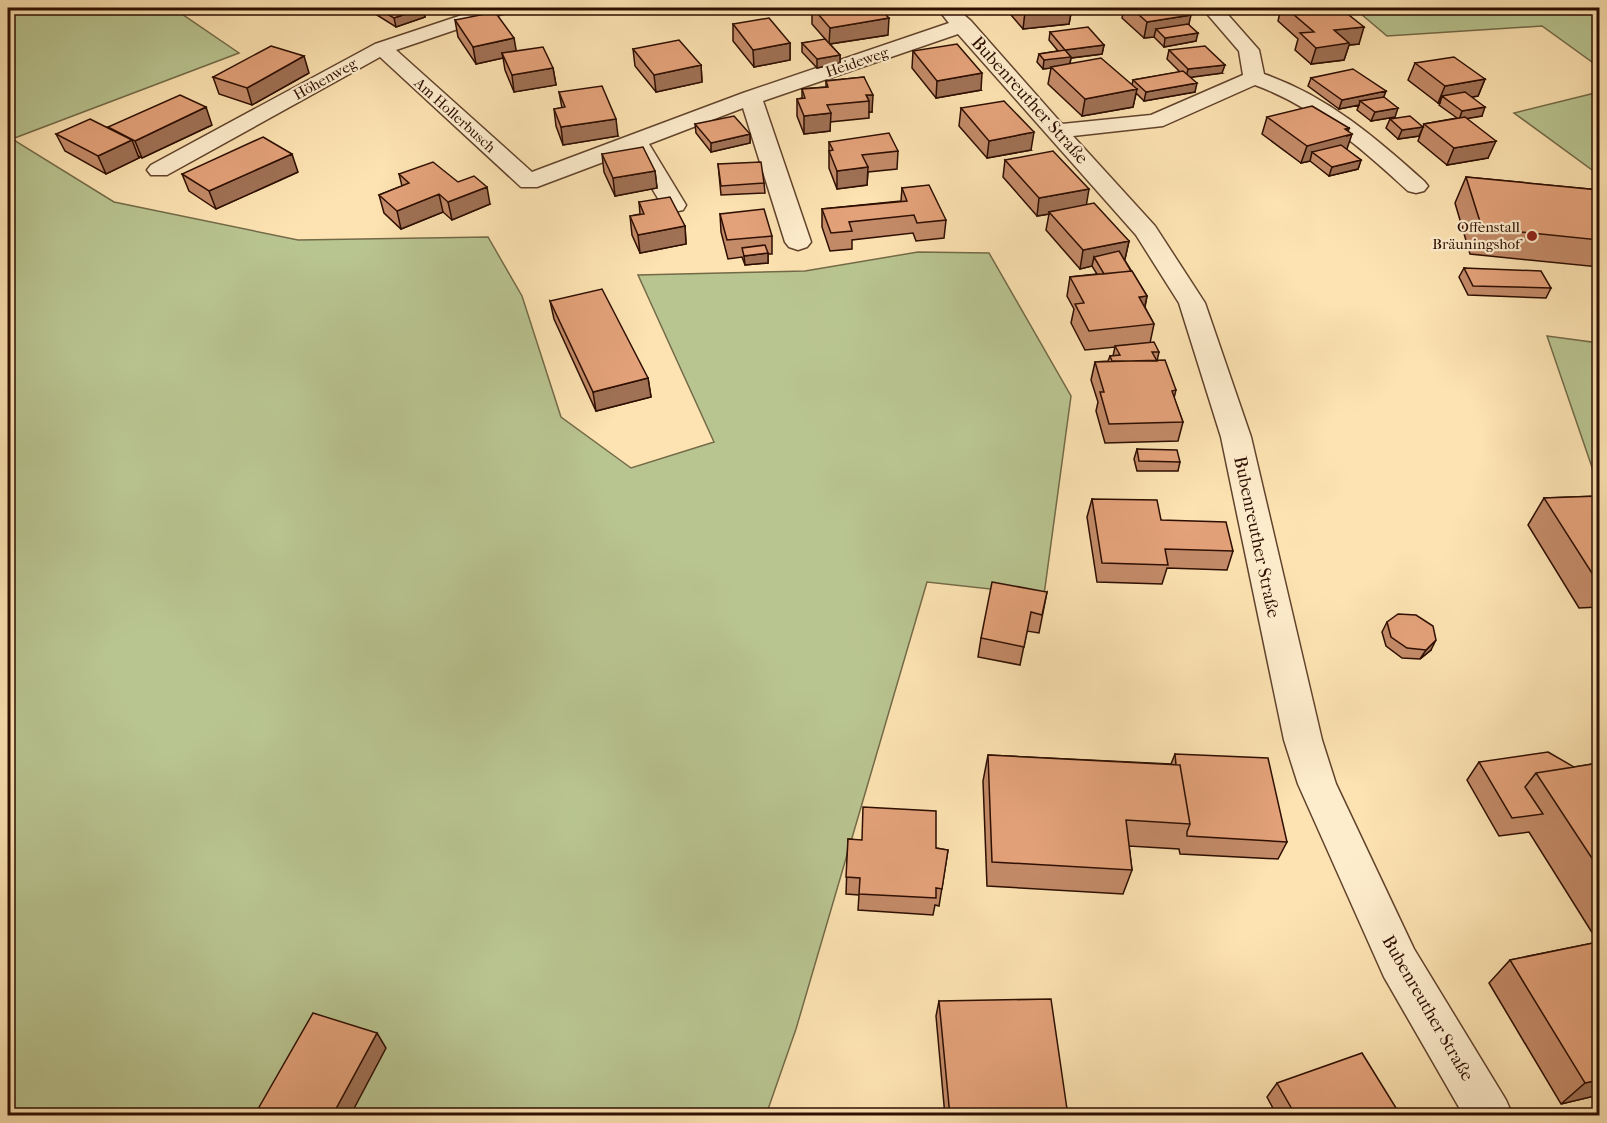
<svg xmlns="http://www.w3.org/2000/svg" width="1607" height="1123" viewBox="0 0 1607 1123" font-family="'IM FELL French Canon',serif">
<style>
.green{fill:#b9c591;stroke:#736a48;stroke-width:1.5}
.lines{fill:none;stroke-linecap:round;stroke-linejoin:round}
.minor-casing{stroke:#61432c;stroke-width:3}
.minor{fill:#feedcd;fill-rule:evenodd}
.wall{fill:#c48b69;stroke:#2d0e00;stroke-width:1.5}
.shaded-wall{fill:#a07155;stroke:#2d0e00;stroke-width:1.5}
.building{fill:#e4a27a;stroke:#2d0e00;stroke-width:1.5}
.poi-dot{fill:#8f2418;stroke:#feedcd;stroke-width:2}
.labels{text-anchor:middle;stroke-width:4.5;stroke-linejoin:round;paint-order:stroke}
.far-street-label{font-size:15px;fill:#2d0e00;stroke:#feedcd}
.far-poi-label{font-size:15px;fill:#2d0e00;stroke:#feedcd;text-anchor:end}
.street-label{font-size:18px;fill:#2d0e00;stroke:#feedcd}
</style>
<rect width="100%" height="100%" fill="#fde3b2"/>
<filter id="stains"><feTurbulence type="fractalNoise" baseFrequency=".00333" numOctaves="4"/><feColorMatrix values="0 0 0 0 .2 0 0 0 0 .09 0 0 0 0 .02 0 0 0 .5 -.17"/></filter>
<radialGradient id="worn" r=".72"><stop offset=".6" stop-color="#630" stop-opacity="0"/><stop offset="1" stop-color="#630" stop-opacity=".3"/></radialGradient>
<path class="green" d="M8 8H194L182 14 239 53 12 139 114 202 298 240 488 237 522 296 561 417 631 468 714 442 638 275 805 271 918 252 989 253 1071 396 1044 595 927 582 796 1029 766 1115H8Z
M1354 8H1599V67L1542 26 1387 36Z
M1599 92V175L1514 113Z
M1547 336 1599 343V474L1594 473Z"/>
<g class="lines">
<defs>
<path id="minor" d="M483 8H511L508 12 396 50 532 172 743 93 949 23 937 8H956L971 21 1062 124 1151 115 1243 75 1239 51 1202 8H1222L1259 50 1264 74C1327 96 1375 137 1424 181L1428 186 1424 191 1416 193 1408 191C1361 148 1315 107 1255 85L1163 126 1073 136 1155 226 1205 303 1251 437 1322 740 1336 784 1414 949 1506 1100 1513 1116H1464L1384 977 1298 784 1284 740 1221 437 1179 303 1136 235 958 34 763 101 811 242 807 247 798 250 789 247 785 242 743 108 649 144 686 205 683 210 674 212 665 210 630 152 537 187H521L380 57 167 175H151L147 170 151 165 375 44Z"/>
</defs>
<use href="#minor" class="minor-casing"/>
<use href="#minor" class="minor"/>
</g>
<path class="wall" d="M371 8H422L425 17 396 27 372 12Z
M812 8 888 35 830 44 840 55V63L817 68 802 52V43L826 40 812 24Z
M1005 8H1072L1069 24 1023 29Z
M1124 8H1182L1196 41 1164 47 1154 37 1144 38 1122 18Z
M1281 8H1340L1359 44 1349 45 1344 60 1311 64 1295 50 1298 39 1278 21Z
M455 20 516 51 553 68 556 85 514 92 505 70 503 58 476 64 458 37Z
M733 24 790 43V60L754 67 733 41Z
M1050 32 1104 45 1102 54 1071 58 1070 64 1132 85 1133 80 1180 72 1167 59 1169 50 1222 73 1190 77 1195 92 1144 101 1136 93 1133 107 1082 116 1048 84 1051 68 1043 69 1037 62 1039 54 1058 51 1049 40Z
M633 49 701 65 702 82 656 92 635 66Z
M913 51 981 90 936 98 912 68Z
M1415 63 1485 79 1478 96 1472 97 1482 116 1467 118 1488 158 1447 165 1418 141 1424 124 1457 118 1439 105 1440 103H1438L1408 80Z
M309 73 252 105 219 94 213 77Z
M864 77 872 112H869V118L830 122V131L804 134 797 116V99L802 98V89L826 87V81Z
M1311 78 1386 91 1383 97 1395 117 1371 121 1357 110 1359 105 1339 109 1308 86Z
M559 92 618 136 563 145 556 126 554 109 562 108Z
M961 108 1031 150 987 158 959 126Z
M1267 117 1349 128 1348 131 1347 150 1361 160 1358 169 1329 176 1310 161 1301 163 1262 134Z
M1390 119 1423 127 1419 136 1398 139 1386 128Z
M695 124 750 134V143L711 152 696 133Z
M212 125 142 158 138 156 139 158 106 174 65 151 56 134 109 129 108 127Z
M829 142 898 151 897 169 868 172 867 185 837 189 829 168Z
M602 154 655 171 657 188 615 196 604 172Z
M1005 160 1086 204 1129 241 1125 259H1124L1147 296 1145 307 1154 324 1150 343 1159 352 1157 361 1176 390 1174 398 1183 422 1178 441 1105 443 1096 411 1098 402 1091 380 1095 362 1108 361 1110 356H1113L1115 347 1085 350 1071 323 1074 309 1067 296 1070 277 1097 274 1092 266 1080 269 1046 230 1049 214 1037 216 1003 177Z
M718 164 764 183 765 193 721 195Z
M298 172 216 209 189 191 182 174Z
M399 174 458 182 490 204 452 220 443 212 401 229 384 213 379 195 402 186Z
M1466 177 1599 190V267L1470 254 1455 203Z
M902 188 946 220 944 238 916 241 913 233 852 240V249L830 251 822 227V209L901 201Z
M639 202 685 226 686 244 640 253 632 235 630 216 640 214Z
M720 214 772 236V254H768V263L745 265 742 257 728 259 721 232Z
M1464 268 1551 288 1546 298 1468 295 1459 277Z
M550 301 648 378 651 397 596 411 554 319Z
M1137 449 1180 462 1178 471H1137L1134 459Z
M1599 496V607L1579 608 1528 525 1544 498Z
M1092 499 1161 520 1233 551 1227 570 1167 568 1162 584 1097 582 1087 517Z
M1047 592 1039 633 1027 631 1020 665 978 657 981 638Z
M1387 622 1431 650 1420 659 1402 658 1386 646 1382 632Z
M1175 754 1287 842 1278 859 1180 854 1179 849 1129 846 1132 870 1123 894 987 886 983 781 988 755 1171 764Z
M1479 762 1575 767 1599 763V1095L1561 1104 1489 983 1510 960 1598 942 1529 832 1499 836 1467 780Z
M848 839 936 848 948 850 939 906 935 905 933 915 858 910 859 895 846 894Z
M939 1001 1068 1116H945L936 1016Z
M1277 1083 1401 1116H1277L1267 1097Z"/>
<path class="shaded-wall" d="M423 8 425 17 396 27 394 18Z
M1072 8 1069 24 1023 29 1025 12Z
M1191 15 1187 32 1156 29 1154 37 1144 38 1147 22Z
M889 18 888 35 829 44 830 28Z
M1364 27 1359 44 1349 45 1344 60 1311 64 1316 48 1334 30Z
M1198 33 1196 41 1164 47 1165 38Z
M514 38 517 55 502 53 503 58 476 64 473 47Z
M790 43V60L754 67 753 50Z
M1104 45 1102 54 1071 58 1069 66 1043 69 1044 60 1065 50Z
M840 55V63L817 68V59Z
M304 56 309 73 252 105 247 88Z
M701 65 702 82 656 92 654 75Z
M1225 65 1222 73 1186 78 1188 69Z
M553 68 556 85 514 92 512 75Z
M982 73 981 90 936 98 937 81Z
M1485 79 1478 96 1449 101 1442 96 1440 103H1438L1445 86Z
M1197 83 1195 92 1144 101 1146 92Z
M1137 89 1133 107 1082 116 1085 99Z
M1386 91 1383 99 1360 101 1359 105 1339 109 1342 100Z
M866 95H873L872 112H869V101Z
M206 107 212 125 142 158 135 141Z
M1485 107 1482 116 1459 120 1462 111Z
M1398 108 1395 117 1371 121 1375 112Z
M831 113 830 131 804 134V116Z
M616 119 618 136 563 145 561 127Z
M1423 127 1419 136 1398 139 1402 130Z
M1349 128 1347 136 1352 134 1346 152H1312L1310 161 1301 163 1307 146Z
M1034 132 1031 150 987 158 989 141Z
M750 134V143L711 152V143Z
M132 140 139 158 106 174 98 156Z
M1496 141 1488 158 1447 165 1454 148Z
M292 154 298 172 216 209 209 191Z
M1361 160 1358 169 1329 176 1332 167Z
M868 167 867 185 837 189V171Z
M655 171 657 188 615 196 613 178Z
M487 187 490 204 452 220 448 202Z
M1089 189 1086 207 1049 212V214L1037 216 1039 198Z
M439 194 443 212 401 229 397 211Z
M685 226 686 244 640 253 638 235Z
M1129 241 1125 259 1099 265 1094 257 1092 266 1080 269 1083 250Z
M768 253V263L745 265 744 256Z
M1147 296 1143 315 1139 297Z
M648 378 651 397 596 411 593 392Z
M1436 640 1431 650 1420 659 1426 650Z
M377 1033 386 1048 350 1116H332Z
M1599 1080V1095L1561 1104 1585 1083Z"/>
<path class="building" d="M376 8H423L394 18Z
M813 8H879L889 18 830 28Z
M1021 8H1069L1025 12Z
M1131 8H1182L1191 15 1147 22Z
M1286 8H1340L1364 27 1334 30 1349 43 1316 48 1300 33 1314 32Z
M495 12 514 38 473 47 455 20Z
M769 18 790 43 753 50 733 24Z
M1188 24 1198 33 1165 38 1156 29Z
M1088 27 1104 45 1065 50 1050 32Z
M825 39 840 55 817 59 802 43Z
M679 40 701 65 654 75 633 49Z
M957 44 982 73 937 81 913 51Z
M271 46 304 56 247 88 213 77Z
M1205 46 1225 65 1188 69 1169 50Z
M543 47 553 68 512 75 502 53Z
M1065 50 1071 57 1044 60 1039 54Z
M1454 57 1485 79 1445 86 1415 63Z
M1101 58 1137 89 1085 99 1051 67Z
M1353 69 1386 91 1342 100 1311 78Z
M1183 71 1197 83 1146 92 1133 80Z
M864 77 873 95H866L869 101 827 105 831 113 804 116 797 99 805 98 802 89 828 87 826 81Z
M602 86 616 119 561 127 554 109 565 107 559 92Z
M1465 92 1485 107 1462 111 1442 96Z
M180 95 206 107 135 141 108 127Z
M1384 97 1398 108 1375 112 1360 101Z
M1004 101 1034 132 989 141 961 108Z
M1312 106 1349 128 1345 129 1352 134 1307 146 1267 117Z
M734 116 750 134 711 143 695 124Z
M1410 116 1423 127 1402 130 1390 119Z
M1465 117 1496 141 1454 148 1424 124Z
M90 119 132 140 98 156 56 134Z
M889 133 898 151 862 155 868 167 837 171 829 151 833 150 829 142Z
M263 137 292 154 209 191 182 174Z
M1341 145 1361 160 1332 167 1312 152Z
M643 147 655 171 613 178 602 154Z
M1053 151 1089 189 1039 198 1005 160Z
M433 162 458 182 474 176 487 187 448 202 439 194 397 211 379 195 409 183 399 174Z
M761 162 764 183 721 186 718 164Z
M1466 177 1599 190V240L1482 228Z
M929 185 946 220 917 223 914 215 849 222 852 231 831 233 822 209 907 201 902 188Z
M670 197 685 226 638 235 630 216 644 214 639 202Z
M1094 203 1129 241 1083 250 1049 212Z
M764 209 772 236 727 240 720 214Z
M765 245 768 253 744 256 742 248Z
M1119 251 1131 271 1104 274 1094 257Z
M1464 268 1541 271 1551 288 1473 286Z
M1132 271 1147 296 1139 297 1154 324 1089 331 1075 304 1084 303 1070 277Z
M602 289 648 378 593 392 550 301Z
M1154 342 1159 352H1152L1157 361H1112L1110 356 1120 355 1115 346Z
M1165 360 1176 390 1172 391 1183 422 1109 424 1100 392H1104L1095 362Z
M1137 449 1177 450 1180 462 1139 461Z
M1599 496V581H1597L1544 498Z
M1092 499 1157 500 1161 520 1226 522 1233 551 1165 549 1168 565 1102 563Z
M992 582 1047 592 1042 615 1031 612 1024 647 981 638Z
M1398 614 1416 615 1433 626 1436 640 1426 650 1407 648 1391 637 1387 622Z
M1548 752 1574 767 1536 773 1525 787 1543 814 1512 818 1479 762Z
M1175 754 1268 758 1287 842 1187 836V832L1190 824 1180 765H1176Z
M988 755 1180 765 1190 824 1126 820 1132 870 992 862Z
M1599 763V869L1536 773Z
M863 807 936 811V848L948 850 942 889 936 888V898L859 894 860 878 846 877 848 839 862 840Z
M1598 942 1599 943V1080L1585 1083 1510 960Z
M1051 999 1068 1116H950L939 1001Z
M313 1013 377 1033 332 1116H254Z
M1362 1053 1401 1116H1296L1277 1083Z"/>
<circle class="poi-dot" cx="1532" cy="236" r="6"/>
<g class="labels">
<g class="far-street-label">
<text transform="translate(857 62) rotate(-19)" y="5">Heideweg</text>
<text transform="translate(325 79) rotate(-29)" y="5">Höhenweg</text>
<text transform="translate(455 115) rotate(42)" y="5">Am Hollerbusch</text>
</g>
<g class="far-poi-label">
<text x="1520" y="232">Offenstall<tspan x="1520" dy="17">Bräuningshof</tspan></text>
</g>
<g class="street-label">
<text transform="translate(1030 100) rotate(48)" y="6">Bubenreuther Straße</text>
<text transform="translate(1257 537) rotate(78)" y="6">Bubenreuther Straße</text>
<text transform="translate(1428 1008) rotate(60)" y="6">Bubenreuther Straße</text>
</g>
</g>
<rect width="1607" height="1123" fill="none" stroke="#fde3b2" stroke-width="30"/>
<rect x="9" y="9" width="1589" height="1105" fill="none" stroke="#2d0e00" stroke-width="3"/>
<rect x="15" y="15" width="1577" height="1093" fill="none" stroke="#2d0e00" stroke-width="1.5"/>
<rect width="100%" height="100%" filter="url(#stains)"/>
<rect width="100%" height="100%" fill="url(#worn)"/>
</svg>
